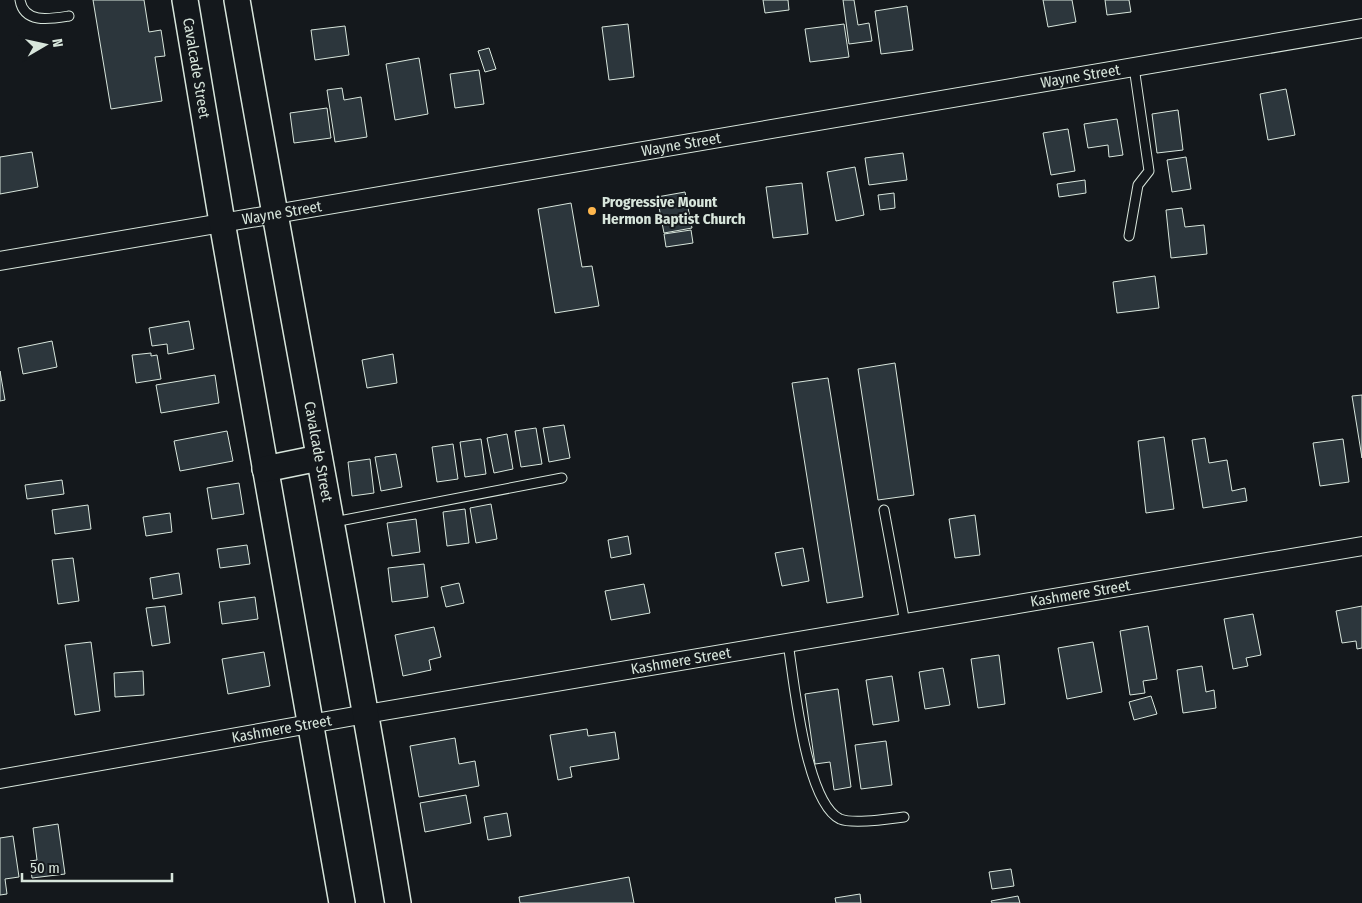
<svg xmlns="http://www.w3.org/2000/svg" width="1362" height="903" viewBox="0 0 1362 903" font-family="'Fira Sans Condensed',sans-serif">
<style>
.building{fill:#2c363c;stroke:#d8e6dc}
.lines{fill:none;stroke-linecap:round;stroke-linejoin:round}
.lane-casing{stroke:#d8e6dc;stroke-width:11}
.street-casing{stroke:#d8e6dc;stroke-width:20}
.secondary-casing{stroke:#d8e6dc;stroke-width:28}
.lane{stroke:#14181c;stroke-width:9}
.street{stroke:#14181c;stroke-width:18}
.secondary{stroke:#14181c;stroke-width:25}
.poi-dot{fill:#ffb74d;stroke:#14181c;stroke-width:2}
.labels{text-anchor:middle;stroke-width:4;stroke-linejoin:round;paint-order:stroke}
.street-label{font-size:15px;fill:#d8e6dc;stroke:#14181c}
.poi-label{font-size:15px;font-weight:bold;fill:#d8e6dc;stroke:#14181c;text-anchor:start}
</style>
<rect width="100%" height="100%" fill="#14181c"/>
<path class="building" d="M93 0H144L149 32 161 30 165 56 155 57 162 101 111 109Z
M763 0H788L789 10 765 13Z
M843 0H854L858 25 869 23 872 41 849 44Z
M1043 0H1072L1076 22 1048 27Z
M1105 0H1129L1131 12 1107 15Z
M907 6 913 50 881 54 875 11Z
M628 24 634 77 609 80 602 27Z
M844 24 849 57 810 62 805 29Z
M345 26 349 55 315 60 311 30Z
M489 48 496 69 485 72 478 51Z
M419 58 428 114 395 120 386 64Z
M479 70 484 104 455 108 450 74Z
M342 88 344 100 361 97 367 137 335 142 327 90Z
M1286 89 1295 135 1268 140 1260 94Z
M327 108 331 138 294 143 290 113Z
M1178 110 1183 150 1157 153 1152 114Z
M1117 119 1123 155 1109 157 1108 145 1088 148 1084 124Z
M1068 129 1075 171 1051 175 1043 133Z
M32 152 38 187 0 194V157Z
M903 153 907 180 869 185 865 158Z
M1186 157 1191 189 1172 192 1167 160Z
M855 167 864 215 836 221 827 172Z
M1085 180 1086 193 1059 197 1057 184Z
M802 183 808 234 773 238 766 187Z
M685 192 692 228 664 233 657 197Z
M894 193 895 208 880 210 878 195Z
M571 203 582 267 592 266 599 306 555 313 538 209Z
M1182 208 1185 227 1204 225 1207 254 1171 258 1166 210Z
M691 230 693 243 666 247 664 234Z
M1155 276 1159 308 1117 313 1113 282Z
M189 321 194 349 168 354 167 344 152 346 149 328Z
M52 341 57 367 23 374 18 348Z
M151 353V356L157 355 161 379 136 383 132 355Z
M393 354 397 383 367 388 362 360Z
M895 363 914 495 878 500 858 369Z
M0 371 5 400 0 401Z
M215 375 219 403 161 413 156 385Z
M828 378 863 597 827 603 792 383Z
M1362 395V458L1352 396Z
M564 425 570 458 549 462 543 428Z
M536 428 542 464 521 467 515 431Z
M227 431 233 461 180 471 174 441Z
M507 434 513 469 494 473 487 438Z
M1164 437 1174 509 1146 513 1138 441Z
M1205 438 1209 463 1227 460 1232 491 1245 488 1247 501 1203 508 1192 440Z
M481 439 486 474 465 477 460 442Z
M1343 439 1349 482 1320 486 1313 443Z
M453 444 458 479 437 482 432 447Z
M396 454 402 487 381 491 375 457Z
M370 459 374 493 352 496 348 462Z
M62 480 64 494 27 499 25 485Z
M239 483 244 514 212 519 207 488Z
M491 504 497 539 476 543 470 508Z
M88 505 91 529 55 534 52 510Z
M465 509 469 543 447 546 443 512Z
M170 513 172 532 146 536 143 517Z
M975 515 980 555 955 558 949 519Z
M416 519 420 552 392 556 387 523Z
M628 536 631 554 611 558 608 540Z
M247 545 250 564 220 568 217 549Z
M803 548 809 581 782 586 775 553Z
M73 558 79 601 58 604 52 560Z
M424 564 428 597 392 602 388 568Z
M179 573 182 594 153 599 150 578Z
M459 583 464 603 446 607 441 587Z
M644 584 650 613 611 620 605 591Z
M255 597 258 619 222 624 219 602Z
M165 606 170 643 152 646 146 608Z
M1362 606V648L1357 649 1356 641 1342 643 1336 611Z
M1253 614 1261 655 1246 658 1248 666 1233 669 1224 619Z
M1148 626 1157 679 1143 681 1145 693 1130 695 1120 631Z
M434 627 441 657 429 660 431 670 403 676 395 635Z
M91 642 100 711 75 715 65 645Z
M1093 642 1102 692 1067 699 1058 648Z
M264 652 270 686 228 694 222 659Z
M999 655 1005 704 978 708 971 659Z
M1202 666 1206 692 1214 690 1216 708 1183 713 1177 670Z
M943 668 950 705 925 709 919 672Z
M143 671 144 695 115 697 114 673Z
M892 676 899 721 873 725 866 680Z
M838 689 851 787 834 790 830 762 815 764 805 694Z
M1151 696 1157 714 1134 720 1129 702Z
M587 729 588 736 615 732 619 759 570 767 572 777 558 780 550 735Z
M455 738 459 764 475 761 479 786 419 797 410 746Z
M886 741 892 785 861 789 855 745Z
M466 795 471 823 425 832 420 803Z
M507 813 511 836 488 840 484 817Z
M58 824 65 874 32 878 30 861 37 860 33 828Z
M13 836 19 877 5 879 7 894 0 895V838Z
M1011 869 1014 886 992 889 989 872Z
M629 877 634 903H520L519 897Z
M860 894 861 903H836L835 898Z
M1018 896 1020 903H992L991 901Z"/>
<g class="lines">
<defs>
<path id="lane" d="M20 0C24 24 50 19 69 16
M1129 236 1138 185 1149 171 1134 67
M884 510 905 623
M334 522 562 478
M788 643C794 680 805 802 840 819 852 824 890 819 904 817"/>
<g id="street">
<path id="s1" d="M0 261 1362 28"/>
<path id="s2" d="M0 779 366 714 1362 546"/>
</g>
<g id="secondary">
<path id="s3" d="M185 0 222 222 342 903"/>
<path id="s4" d="M237 0C289 301 348 601 398 903"/>
<path d="M265 469 319 458"/>
</g>
</defs>
<use href="#lane" class="lane-casing"/>
<use href="#street" class="street-casing"/>
<use href="#secondary" class="secondary-casing"/>
<use href="#lane" class="lane"/>
<use href="#street" class="street"/>
<use href="#secondary" class="secondary"/>
</g>
<circle class="poi-dot" cx="592" cy="211" r="5"/>
<g class="labels">
<g class="street-label">
<text dy="5" stroke="none"><textPath href="#s3" startOffset="69">Cavalcade Street</textPath></text>
<text dy="5" stroke="none"><textPath href="#s1" startOffset="1096">Wayne Street</textPath></text>
<text dy="5" stroke="none"><textPath href="#s1" startOffset="691">Wayne Street</textPath></text>
<text dy="5" stroke="none"><textPath href="#s1" startOffset="286">Wayne Street</textPath></text>
<text dy="5" stroke="none"><textPath href="#s4" startOffset="459">Cavalcade Street</textPath></text>
<text dy="5" stroke="none"><textPath href="#s2" startOffset="1096">Kashmere Street</textPath></text>
<text dy="5" stroke="none"><textPath href="#s2" startOffset="691">Kashmere Street</textPath></text>
<text dy="5" stroke="none"><textPath href="#s2" startOffset="286">Kashmere Street</textPath></text>
</g>
<g class="poi-label">
<text x="602" y="207">Progressive Mount<tspan x="602" dy="17">Hermon Baptist Church</tspan></text>
</g>
</g>
<g transform="translate(45 45) rotate(81)" stroke="#14181c" stroke-width="4" paint-order="stroke">
<path d="M0-4L9 19L0 12L-9 19Z" fill="#d8e6dc"/>
<text y="-8" font-size="14" font-weight="bold" text-anchor="middle" fill="#d8e6dc">N</text>
</g>
<path d="M22 873v8h150v-8" fill="none" stroke="#d8e6dc" stroke-width="2.5"/>
<text x="30" y="873" font-size="15" fill="#d8e6dc" stroke="#14181c" stroke-width="4" paint-order="stroke">50 m</text>
</svg>
